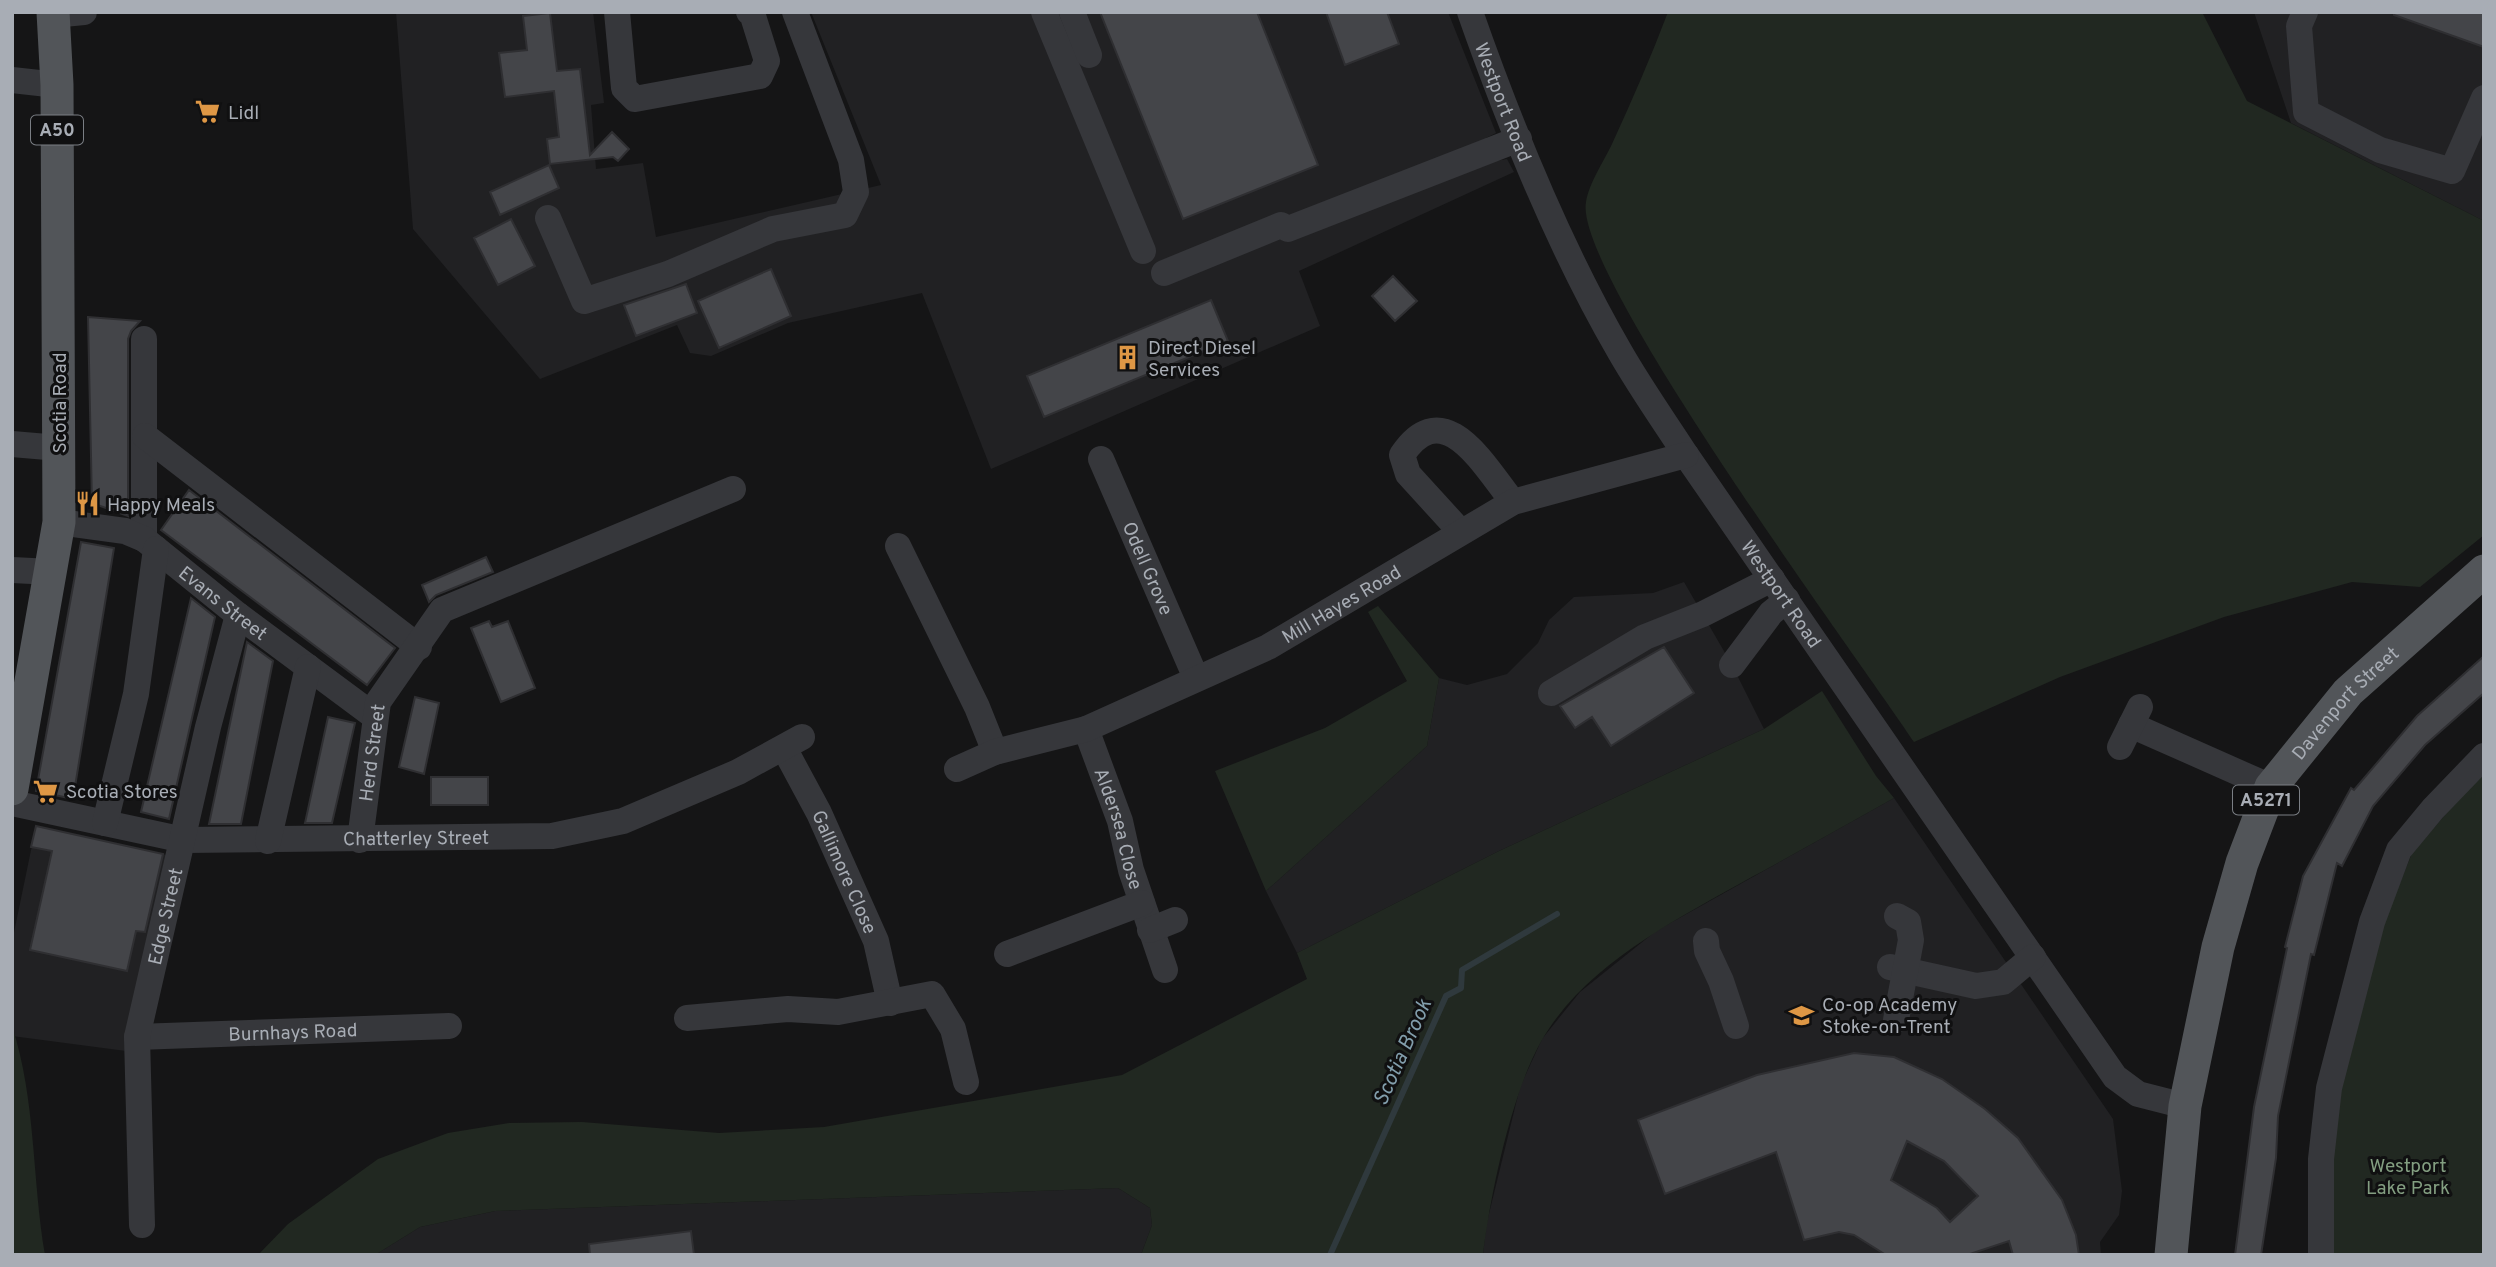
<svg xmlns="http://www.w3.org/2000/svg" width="2496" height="1267" viewBox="0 0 2496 1267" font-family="Overpass,sans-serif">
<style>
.built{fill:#212123}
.green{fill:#212821}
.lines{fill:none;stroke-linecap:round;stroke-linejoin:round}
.stream{stroke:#2f393d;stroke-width:6}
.building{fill:#444549;stroke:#2f2f32;stroke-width:2;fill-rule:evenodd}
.minor{stroke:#36373b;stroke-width:26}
.major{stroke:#525559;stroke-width:33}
.labels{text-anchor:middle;stroke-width:6;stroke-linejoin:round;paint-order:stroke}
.shield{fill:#101011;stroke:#7a7e84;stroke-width:2}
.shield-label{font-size:18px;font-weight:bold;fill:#a8adb5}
.street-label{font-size:19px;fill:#a8adb5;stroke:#101011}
.poi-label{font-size:19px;fill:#a8adb5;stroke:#101011;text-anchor:start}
.park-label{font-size:19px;fill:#839e81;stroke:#101011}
.water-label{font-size:21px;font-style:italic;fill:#829eac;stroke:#101011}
</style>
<rect width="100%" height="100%" fill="#151516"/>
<path class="built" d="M396 12H593L604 103 591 105 596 169 643 163 656 237 881 185 811 12H1448L1496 133 1486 138 1495 161 1507 159 1514 172 1299 271 1320 326 991 469 922 293 788 323 711 356 690 353 677 325 540 379 413 229Z
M2254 12H2484V221L2291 123Z
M1684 582 1732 665 1764 729 1499 851 1297 953 1266 891 1427 746 1439 678 1467 685 1507 674 1538 643 1549 620 1574 597 1653 593Z
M1894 798 2113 1119 2122 1191 2119 1215 2100 1242 2101 1255H1483L1486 1226 1520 1087 1542 1039 1580 992 1656 931Z
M36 826 167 855 126 1051 12 1036V942Z
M1118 1188 1150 1208 1152 1225 1141 1255H375L420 1227 495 1211Z"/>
<path class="green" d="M1668 12H2202L2247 101 2484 221V535L2420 587 2352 582 2224 617 2060 677 1914 742C1861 662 1573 273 1586 202 1589 183 1604 161 1612 144 1632 100 1651 57 1668 12Z
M1378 606 1439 678 1427 746 1266 891 1215 771 1325 728 1407 681 1368 612Z
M1822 691 1876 776 1894 798C1846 825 1798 852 1750 878 1677 919 1585 965 1542 1040 1512 1091 1490 1195 1483 1255H1141L1152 1225 1150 1208 1118 1188 495 1211 420 1227 375 1255H258L288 1224 378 1159 448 1133 509 1123 582 1122 719 1133 824 1127 1122 1075 1307 979 1297 953 1499 851 1764 729Z
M2484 770V1255H2330L2334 1113 2362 978 2412 853Z
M12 1026C36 1099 32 1179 45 1255H12Z"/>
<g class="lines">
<path class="stream" d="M1330 1255 1446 996 1461 988 1462 970 1557 914"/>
</g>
<path class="building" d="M1100 12H1257L1318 165 1183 219Z
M1326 12H1387L1399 44 1345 65Z
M2394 12H2484V47L2394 15Z
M550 13 557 71 580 69 590 155 612 132 629 149 618 161 613 157 550 164 547 139 559 137 554 91 505 97 499 53 527 50 523 16Z
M549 165 559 188 500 215 490 192Z
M511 219 535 266 498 285 474 238Z
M771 269 791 316 719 348 698 301Z
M1393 276 1417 301 1395 321 1372 296Z
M686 284 697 313 636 336 624 305Z
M1211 300 1228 341 1044 417 1027 376Z
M88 317 140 321 131 331 128 339V516L92 503Z
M189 490 395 648 367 685 161 530Z
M81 542 114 548 73 799 36 791Z
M486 557 493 572 436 595 429 602 422 585Z
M191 598 215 617 169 819 141 812Z
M489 621 492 627 508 621 535 688 501 702 471 628Z
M247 642 273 661 241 824H209Z
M1664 647 1694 693 1611 746 1592 717 1575 728 1560 706Z
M2484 656V693L2425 745 2373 806 2342 866 2337 863 2314 955 2311 954 2278 1116 2276 1158 2261 1255H2235L2254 1107 2287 948 2285 947 2303 876 2351 788 2354 790 2417 716Z
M415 697 439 703 424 774 399 767Z
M328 717 355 723 332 823H305Z
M431 777H488V805H431Z
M36 826 163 854 145 932 136 931 127 971 30 950 52 851 31 847Z
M1854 1053 1894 1057 1942 1079 1985 1109 2018 1138 2062 1200 2076 1235 2079 1255H2013L2009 1241 1967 1255H1886L1854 1235 1839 1232 1804 1240 1776 1152 1665 1194 1638 1120 1757 1075ZM1907 1141 1944 1161 1978 1196 1950 1222 1937 1208 1891 1180Z
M691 1231 694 1255H590L589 1244Z"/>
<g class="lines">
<g class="minor">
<path d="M617 12 624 88 635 99 760 76 767 61 752 13 749 12"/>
<path d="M1044 12 1143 251"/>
<path d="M1072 12 1089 55"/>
<path id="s1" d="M1470 12C1510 126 1559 247 1620 352 1640 387 1664 421 1686 455L2115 1077 2138 1094 2185 1106"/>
<path d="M2305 12 2299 26 2306 112 2380 150 2452 171 2484 98"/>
<path d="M53 15 84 12"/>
<path d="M12 80 57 85"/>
<path d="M548 218 584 301 668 274 773 229 845 215 856 192 851 160 795 12"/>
<path d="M1164 273 1281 225 1288 229 1519 139"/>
<path d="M144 339V539"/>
<path d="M145 436 419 647"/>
<path d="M12 444 59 448"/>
<path id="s2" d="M1101 459 1196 678"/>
<path id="s3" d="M59 522 125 531 144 539 238 615 374 716"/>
<path d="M1460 531 1408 474 1402 455C1444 392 1484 466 1513 502"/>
<path d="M898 546 977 707 995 752"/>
<path d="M12 570 52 572"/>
<path d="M1732 665 1771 613 1787 600"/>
<path d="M1551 693 1645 637 1703 614 1772 579"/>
<path d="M2131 725 2271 787"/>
<path id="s4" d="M1086 729 1120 821 1131 870 1165 970"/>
<path d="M2120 747 2140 707"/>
<path id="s5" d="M784 748 819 813 876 941 890 1003"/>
<path id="s6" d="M957 769 995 752 1086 729 1268 647 1513 502 1686 455"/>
<path id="s7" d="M12 803 184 840 552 836 623 821 738 772 802 737"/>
<path d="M105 823 136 694 156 549"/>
<path id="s8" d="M360 840 378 702 442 610 733 489"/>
<path d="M268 841 308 667"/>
<path d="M1150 930 1175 920"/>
<path d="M1706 941 1707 951 1721 981 1736 1026"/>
<path d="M1007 954 1142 903"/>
<path d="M1890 967 1976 986 2003 982 2033 957"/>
<path d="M687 1018 788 1009 838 1012 932 994 953 1029 966 1082"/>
<path d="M1896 1020 1911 940 1908 922 1897 916"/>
<path id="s9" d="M137 1037 449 1026"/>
<path id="s10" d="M142 1225 137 1037 208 727 238 615"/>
<path d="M2321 1255V1159L2329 1088 2372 922 2399 850 2433 809 2484 756"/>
</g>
<g class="major">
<path d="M12 789 59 522 57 85 53 12"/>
<path id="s11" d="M2171 1255 2185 1106 2218 947 2242 863 2271 787 2348 692 2484 571"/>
</g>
</g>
<defs>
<symbol id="supermarket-bare" viewBox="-9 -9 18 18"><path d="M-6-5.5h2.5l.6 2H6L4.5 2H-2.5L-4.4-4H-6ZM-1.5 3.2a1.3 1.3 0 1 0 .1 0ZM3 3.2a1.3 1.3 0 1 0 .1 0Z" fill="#de9745" stroke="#101011" stroke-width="2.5" paint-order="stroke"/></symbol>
<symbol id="building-bare" viewBox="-9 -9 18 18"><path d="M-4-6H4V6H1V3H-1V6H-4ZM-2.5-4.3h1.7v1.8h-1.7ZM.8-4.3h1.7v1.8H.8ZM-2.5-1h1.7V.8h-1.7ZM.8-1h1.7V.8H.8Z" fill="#de9745" stroke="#101011" stroke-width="2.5" paint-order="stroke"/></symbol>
<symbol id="restaurant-bare" viewBox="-9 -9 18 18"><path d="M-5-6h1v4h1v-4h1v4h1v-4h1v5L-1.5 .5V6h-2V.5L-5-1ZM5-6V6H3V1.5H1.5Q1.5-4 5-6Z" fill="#de9745" stroke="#101011" stroke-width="2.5" paint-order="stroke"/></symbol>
<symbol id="school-bare" viewBox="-9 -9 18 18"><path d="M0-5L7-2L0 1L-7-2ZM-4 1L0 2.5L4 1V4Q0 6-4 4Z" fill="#de9745" stroke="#101011" stroke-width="2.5" paint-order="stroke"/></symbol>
</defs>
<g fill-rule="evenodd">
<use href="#supermarket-bare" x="190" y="94" width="35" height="35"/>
<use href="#building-bare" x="1110" y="340" width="35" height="35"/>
<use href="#restaurant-bare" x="70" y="486" width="35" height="35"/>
<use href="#supermarket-bare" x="28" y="774" width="35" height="35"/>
<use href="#school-bare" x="1784" y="998" width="35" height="35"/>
</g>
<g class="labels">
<g class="shield">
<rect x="31" y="115.5" width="52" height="29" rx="5"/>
<rect x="2233" y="785.5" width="66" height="29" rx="5"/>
</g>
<g class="shield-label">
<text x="57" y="136">A50</text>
<text x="2266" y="806">A5271</text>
</g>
<g class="street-label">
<text dy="7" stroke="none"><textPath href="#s1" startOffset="96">Westport Road</textPath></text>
<text transform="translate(59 403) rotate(-90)" y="7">Scotia Road</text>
<text dy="7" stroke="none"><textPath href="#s2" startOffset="119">Odell Grove</textPath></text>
<text dy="7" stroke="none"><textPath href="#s1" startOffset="663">Westport Road</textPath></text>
<text dy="7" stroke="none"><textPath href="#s3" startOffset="189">Evans Street</textPath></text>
<text dy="7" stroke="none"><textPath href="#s6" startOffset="420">Mill Hayes Road</textPath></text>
<text dy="7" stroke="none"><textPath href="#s11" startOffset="593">Davenport Street</textPath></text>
<text dy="7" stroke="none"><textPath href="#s8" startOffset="88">Herd Street</textPath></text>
<text dy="7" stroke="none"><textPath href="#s4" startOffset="105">Aldersea Close</textPath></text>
<text dy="7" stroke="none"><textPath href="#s7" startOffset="408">Chatterley Street</textPath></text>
<text dy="7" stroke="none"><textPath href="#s5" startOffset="138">Gallimore Close</textPath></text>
<text dy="7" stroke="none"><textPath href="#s10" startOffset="312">Edge Street</textPath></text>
<text dy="7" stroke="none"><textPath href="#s9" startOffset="156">Burnhays Road</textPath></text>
</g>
<g class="poi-label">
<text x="228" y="119">Lidl</text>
<text x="1148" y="354">Direct Diesel<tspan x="1148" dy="22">Services</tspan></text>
<text x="107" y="511">Happy Meals</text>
<text x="66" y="798">Scotia Stores</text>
<text x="1822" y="1011">Co-op Academy<tspan x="1822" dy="22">Stoke-on-Trent</tspan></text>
</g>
<g class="park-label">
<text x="2408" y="1172">Westport<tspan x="2408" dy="22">Lake Park</tspan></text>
</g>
<g class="water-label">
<text transform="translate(1402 1052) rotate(-66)" y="7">Scotia Brook</text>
</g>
</g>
<rect width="2496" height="1267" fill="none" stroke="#a8adb5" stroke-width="28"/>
</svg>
